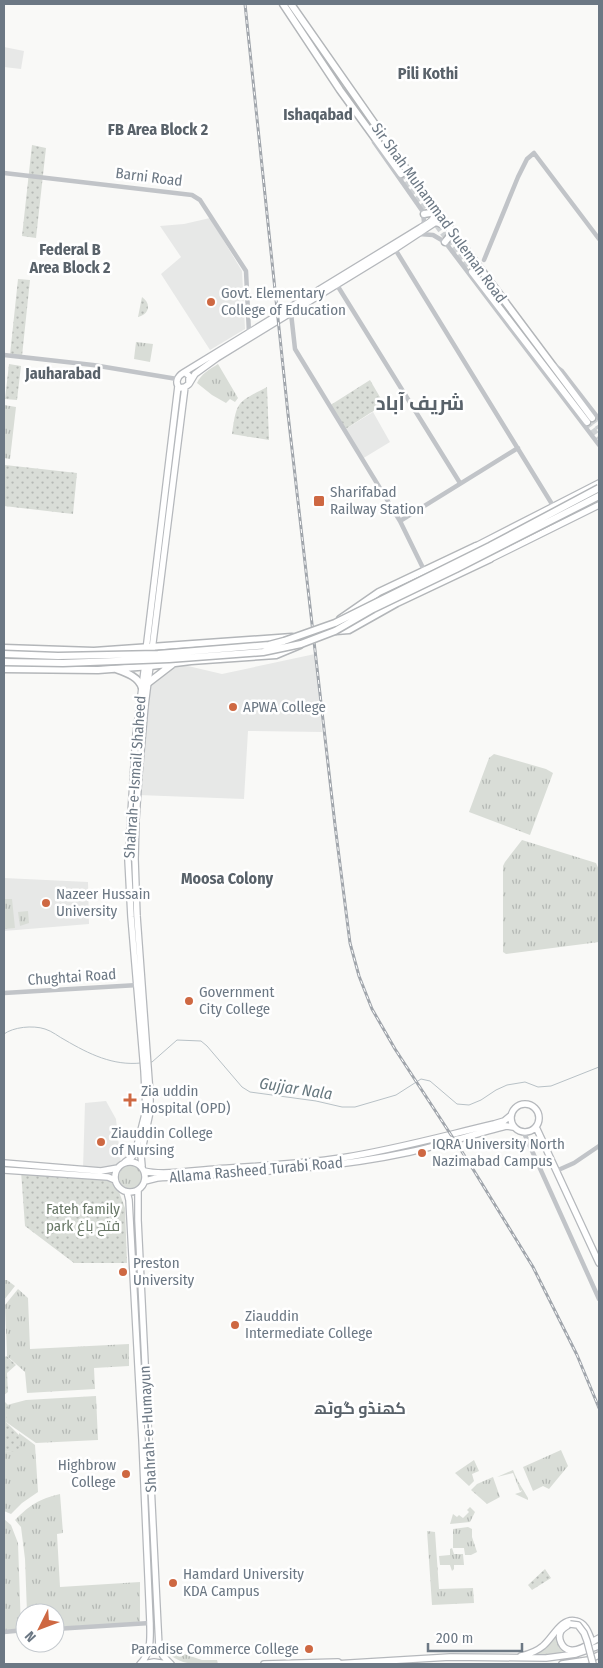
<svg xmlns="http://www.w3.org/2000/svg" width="603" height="1668" viewBox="0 0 603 1668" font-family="'Fira Sans Condensed',Cairo,sans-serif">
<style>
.built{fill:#e7e8e7}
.grass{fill:url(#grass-tufts)}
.park{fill:url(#park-dots)}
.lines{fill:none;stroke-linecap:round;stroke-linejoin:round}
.stream{stroke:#b8c1c6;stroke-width:1}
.highway-tunnel{stroke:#cfd2d4;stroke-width:6;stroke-dasharray:6 3;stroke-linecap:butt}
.major-casing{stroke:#b5b8bc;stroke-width:8}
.highway-casing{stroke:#b3b6b9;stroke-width:9}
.minor{stroke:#c1c4c8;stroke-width:4.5}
.major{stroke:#fff;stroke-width:5.5}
.highway{stroke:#fff;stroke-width:6}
.rail-casing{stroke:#a1a6ac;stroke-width:3}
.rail{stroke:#fff;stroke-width:1;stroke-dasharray:4;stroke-linecap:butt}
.major-bridge-casing{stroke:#b5b8bc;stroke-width:8;stroke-linecap:butt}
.highway-bridge-casing{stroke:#b3b6b9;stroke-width:9;stroke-linecap:butt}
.major-bridge{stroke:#fff;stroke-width:5.5}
.highway-bridge{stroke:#fff;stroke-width:6}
.poi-dot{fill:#ce6842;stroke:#fff;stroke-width:2}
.labels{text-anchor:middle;stroke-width:5;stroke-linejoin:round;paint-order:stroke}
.street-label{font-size:15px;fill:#6c7884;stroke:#fff}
.poi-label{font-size:15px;fill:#6c7884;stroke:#fff;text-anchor:start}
.park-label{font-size:15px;fill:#687766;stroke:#fff}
.neighbourhood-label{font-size:16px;font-weight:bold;fill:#59626a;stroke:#fff}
.water-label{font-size:16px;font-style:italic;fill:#67787f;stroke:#fff}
.district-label{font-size:20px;font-weight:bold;fill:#59626a;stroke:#fff}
</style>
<defs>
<pattern id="grass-tufts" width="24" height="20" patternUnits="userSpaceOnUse" patternTransform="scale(1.25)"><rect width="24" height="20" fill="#d9ddd7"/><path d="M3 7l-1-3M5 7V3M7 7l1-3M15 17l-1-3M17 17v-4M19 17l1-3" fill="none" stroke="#b4b8b4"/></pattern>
<pattern id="park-dots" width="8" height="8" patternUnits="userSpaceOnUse" patternTransform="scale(1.25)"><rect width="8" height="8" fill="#d9ddd7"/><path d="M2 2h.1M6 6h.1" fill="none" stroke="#b4b8b4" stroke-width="1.8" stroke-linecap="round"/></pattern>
</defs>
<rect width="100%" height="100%" fill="#f9f9f7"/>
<path class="built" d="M4 47 24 51 21 69 4 67Z
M210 218 242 271 245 329 210 350 161 274 181 257 160 226 184 224Z
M373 412 390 442 362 459 344 430Z
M315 654 322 732 248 731 244 799 138 795 148 683 162 674 177 666H188L222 674Z
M4 878 88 882 89 924 4 931Z
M106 1101 116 1119 121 1165 118 1168 83 1169 85 1103Z"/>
<path class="grass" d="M136 342 153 344 150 362 134 359Z
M218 364 238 398 235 402 230 399 226 403 212 395 197 383C201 374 210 369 218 364Z
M4 405 16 407 10 459 4 458Z
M494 754 546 769 553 773 530 835 469 812 489 758Z
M522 840 596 863 599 870V942L506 954 503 952V866L505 862Z
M4 899H12L15 928 4 929Z
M28 911 29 923 20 926 18 912Z
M119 1177a12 12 0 1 1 24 0a12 12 0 1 1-24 0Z
M4 1280H7L15 1286 4 1300Z
M18 1289 28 1298 30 1349 129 1344V1366L94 1368 95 1389 27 1393 25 1372 7 1356 5 1305Z
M96 1396 98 1440 36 1443 6 1422 7 1405 26 1400Z
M19 1433 35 1445 38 1492 22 1503 11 1514 4 1511V1452L19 1450Z
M561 1450 568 1466 549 1489 543 1486 533 1491 523 1467Z
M474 1460 479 1471 472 1474 474 1481 469 1486 455 1473Z
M513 1470C518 1483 522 1487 528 1498V1500L515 1494 521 1492 522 1490 520 1491 513 1473 497 1477Z
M493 1477 500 1497 487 1504 471 1490 477 1484Z
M60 1494 63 1533 57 1534 60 1587 140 1582V1623L55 1627V1613H27L25 1559 21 1527 15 1520C30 1505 39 1499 60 1494Z
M470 1507 475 1512 470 1522 450 1524 453 1514 457 1517 459 1515 463 1518 469 1512 467 1510Z
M4 1519 11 1525 18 1543 21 1629 4 1630Z
M468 1527 472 1529V1537L477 1552 471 1555H465L464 1548H453V1529Z
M427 1531 435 1532 439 1589 473 1588 474 1603 432 1605Z
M452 1548 454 1554H463L464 1565H454V1569L452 1571 450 1565H440L439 1556 450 1555V1549Z
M556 1636 559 1647 569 1653 529 1656 544 1649Z
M166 1648 202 1660H217L218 1664C196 1664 182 1667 166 1651Z"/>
<path class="park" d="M32 145 46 148 36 238 22 236Z
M18 279 30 280 22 356 10 355Z
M142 297C151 303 150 314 138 317Z
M9 364 21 366 17 400 5 399Z
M370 380 384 404 344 430 329 406Z
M267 387 269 440 232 434C237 400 237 403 267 387Z
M5 465 77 473 73 514 4 506Z
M21 1171 106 1178 118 1189 125 1208 127 1263H74L25 1226Z
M7 1356 16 1365 7 1373 8 1392 4 1395V1357Z
M4 1401 8 1405 6 1422 19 1435V1451L4 1452Z
M545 1569 551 1578 532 1590 528 1585Z"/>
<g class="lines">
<path class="stream" d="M4 1034C13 1027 33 1025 45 1029 52 1031 59 1037 65 1040 89 1054 113 1066 141 1063
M150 1062H152L177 1040 201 1041 207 1046 242 1087 250 1092 316 1101 342 1107H355L396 1095 421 1079 430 1081 457 1104 469 1105 481 1100 496 1090 507 1085 525 1082 538 1087 551 1086 599 1067"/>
<path class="highway-tunnel" d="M401 174 436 224 472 272
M592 418 599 428
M587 422 599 438"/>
<defs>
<path id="major" d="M183 373 420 228C430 222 436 221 434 208
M183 373H186L189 376V384L185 387 180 388C174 383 178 376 183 373Z
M189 384 195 374 217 358 395 249 436 222 449 228
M476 546 599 483
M490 559 599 505
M146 650 178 386
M511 1118a14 14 0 1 1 28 0a14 14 0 1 1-28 0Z
M536 1127 599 1263
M115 1177a15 15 0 1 1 30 0a15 15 0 1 1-30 0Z
M125 1162 132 1157 136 1150 146 1110 144 1071 131 917 128 860 136 734 145 664
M4 1163 101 1171 118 1168
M142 1166 141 1155 150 1112V1094L137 916 135 859 136 820 139 774 145 706 185 387
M4 1170 108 1177 115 1180
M144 1171C163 1176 197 1170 216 1169 258 1166 300 1164 341 1158 393 1150 443 1136 494 1124L504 1121 510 1116
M145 1181 157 1178C242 1173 327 1170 410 1152 442 1145 474 1134 506 1126L513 1127
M138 1190V1220L159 1647 163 1656 171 1664
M127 1192 129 1200 142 1440 150 1623C150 1639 152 1652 140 1664
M570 1624C567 1626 563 1628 561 1631 557 1638 562 1649 570 1650 580 1652 591 1642 599 1638
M521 1656C529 1654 536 1652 543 1646 553 1638 561 1617 576 1621 585 1623 588 1631 591 1639
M143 1664 154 1662 168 1664
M264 1664 338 1662
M334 1664 450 1657 546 1658 576 1654 599 1646
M562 1664 588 1660 599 1655"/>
<path id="highway" d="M283 4 340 90 401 174
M291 4 414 180 592 418
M424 214 430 213 433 210V207
M445 242 449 237H456
M472 272 587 422
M340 619 379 592 476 546
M336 631 349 630 397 603 490 559
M4 648 94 651 292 637
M4 669 98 670 151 666 191 661 276 655 300 645
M116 669C127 673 139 677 142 688
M148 683 174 663"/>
</defs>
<use href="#major" class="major-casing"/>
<use href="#highway" class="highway-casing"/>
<path class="minor" d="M374 142 423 212 424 222 422 226
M4 173 192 195 200 200 246 271 249 333
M419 234 433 235 445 242 599 445
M395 249 555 509
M484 260 518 177 527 159 534 153 599 239
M337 285 460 483
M291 313 295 349 400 521 423 568
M4 355 93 365 177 379
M554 365 562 371 599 419
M400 521 518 448
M4 993 138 985
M524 1133 599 1299
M556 1171 574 1163 599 1146
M55 1629 150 1623
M4 1632 25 1630"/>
<use href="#major" class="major"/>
<use href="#highway" class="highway"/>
<defs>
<path id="rail" d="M245 4 288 414 335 825 350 943 359 976 372 1009 395 1049 468 1161 533 1267 577 1355 599 1408"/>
</defs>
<use href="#rail" class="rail-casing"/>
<use href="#rail" class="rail"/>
<defs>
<path id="major-bridge" d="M570 1624 578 1625 584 1633 587 1641 593 1664"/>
<path id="highway-bridge" d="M4 654 58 656 158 654 269 645 284 641 335 623 490 546 599 488
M4 662 63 663 169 659 263 652 301 644 335 631 373 609 456 569 599 496"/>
</defs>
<use href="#major-bridge" class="major-bridge-casing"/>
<use href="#highway-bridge" class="highway-bridge-casing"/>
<use href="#major-bridge" class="major-bridge"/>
<use href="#highway-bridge" class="highway-bridge"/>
</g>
<g class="poi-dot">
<circle cx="211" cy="302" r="5"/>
<rect x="313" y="495" width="12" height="12" rx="2.5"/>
<circle cx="233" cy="707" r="5"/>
<circle cx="46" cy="903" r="5"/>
<circle cx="189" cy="1001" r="5"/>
<path d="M127.5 1092.5h5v5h5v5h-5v5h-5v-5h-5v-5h5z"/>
<circle cx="101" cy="1142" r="5"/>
<circle cx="422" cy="1153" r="5"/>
<circle cx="123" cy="1272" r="5"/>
<circle cx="235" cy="1325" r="5"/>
<circle cx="126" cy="1474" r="5"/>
<circle cx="173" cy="1583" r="5"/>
<circle cx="309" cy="1649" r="5"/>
</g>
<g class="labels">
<g class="street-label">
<text transform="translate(149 177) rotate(7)" y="5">Barni Road</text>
<text transform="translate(439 213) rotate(54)" y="5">Sir Shah Muhammad Suleman Road</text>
<text transform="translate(135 777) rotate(-86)" y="5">Shahrah-e-Ismail Shaheed</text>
<text transform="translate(72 977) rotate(-4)" y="5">Chughtai Road</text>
<text transform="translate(256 1170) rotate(-5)" y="5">Allama Rasheed Turabi Road</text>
<text transform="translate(148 1429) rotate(-93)" y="5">Shahrah-e-Humayun</text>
</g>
<g class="poi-label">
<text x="221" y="298">Govt. Elementary<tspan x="221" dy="17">College of Education</tspan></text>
<text x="330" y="497">Sharifabad<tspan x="330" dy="17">Railway Station</tspan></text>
<text x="243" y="712">APWA College</text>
<text x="56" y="899">Nazeer Hussain<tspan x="56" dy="17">University</tspan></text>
<text x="199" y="997">Government<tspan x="199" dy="17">City College</tspan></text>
<text x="141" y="1096">Zia uddin<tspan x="141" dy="17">Hospital (OPD)</tspan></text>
<text x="111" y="1138">Ziauddin College<tspan x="111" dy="17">of Nursing</tspan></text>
<text x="432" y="1149">IQRA University North<tspan x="432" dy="17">Nazimabad Campus</tspan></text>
<text x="133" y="1268">Preston<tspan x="133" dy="17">University</tspan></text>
<text x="245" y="1321">Ziauddin<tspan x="245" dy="17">Intermediate College</tspan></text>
<text x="116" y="1470" text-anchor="end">Highbrow<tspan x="116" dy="17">College</tspan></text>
<text x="183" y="1579">Hamdard University<tspan x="183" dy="17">KDA Campus</tspan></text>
<text x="299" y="1654" text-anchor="end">Paradise Commerce College</text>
</g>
<g class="park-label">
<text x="83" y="1214">Fateh family<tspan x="83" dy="17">park فتح باغ</tspan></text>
</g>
<g class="neighbourhood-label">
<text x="428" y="79">Pili Kothi</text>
<text x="318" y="120">Ishaqabad</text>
<text x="158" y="135">FB Area Block 2</text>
<text x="70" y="255">Federal B<tspan x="70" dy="18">Area Block 2</tspan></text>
<text x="63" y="379">Jauharabad</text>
<text x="227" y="884">Moosa Colony</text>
<text x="360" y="1414">کھنڈو گوٹھ</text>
</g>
<g class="water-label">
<text transform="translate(296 1088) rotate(9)" y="6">Gujjar Nala</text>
</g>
<g class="district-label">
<text x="420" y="410">شريف آباد</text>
</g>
</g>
<rect width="603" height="1668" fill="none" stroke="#6c7884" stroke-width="10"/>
<g transform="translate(40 1628) rotate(228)"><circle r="24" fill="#ffffff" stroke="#c4c9ce"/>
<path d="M0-4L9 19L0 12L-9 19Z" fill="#ce6842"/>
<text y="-8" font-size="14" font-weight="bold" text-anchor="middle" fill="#6c7884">N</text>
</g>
<path d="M428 1643v8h94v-8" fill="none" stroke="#6c7884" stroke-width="2.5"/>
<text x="436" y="1643" font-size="15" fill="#6c7884" stroke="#ffffff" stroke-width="4" paint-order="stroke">200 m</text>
</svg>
